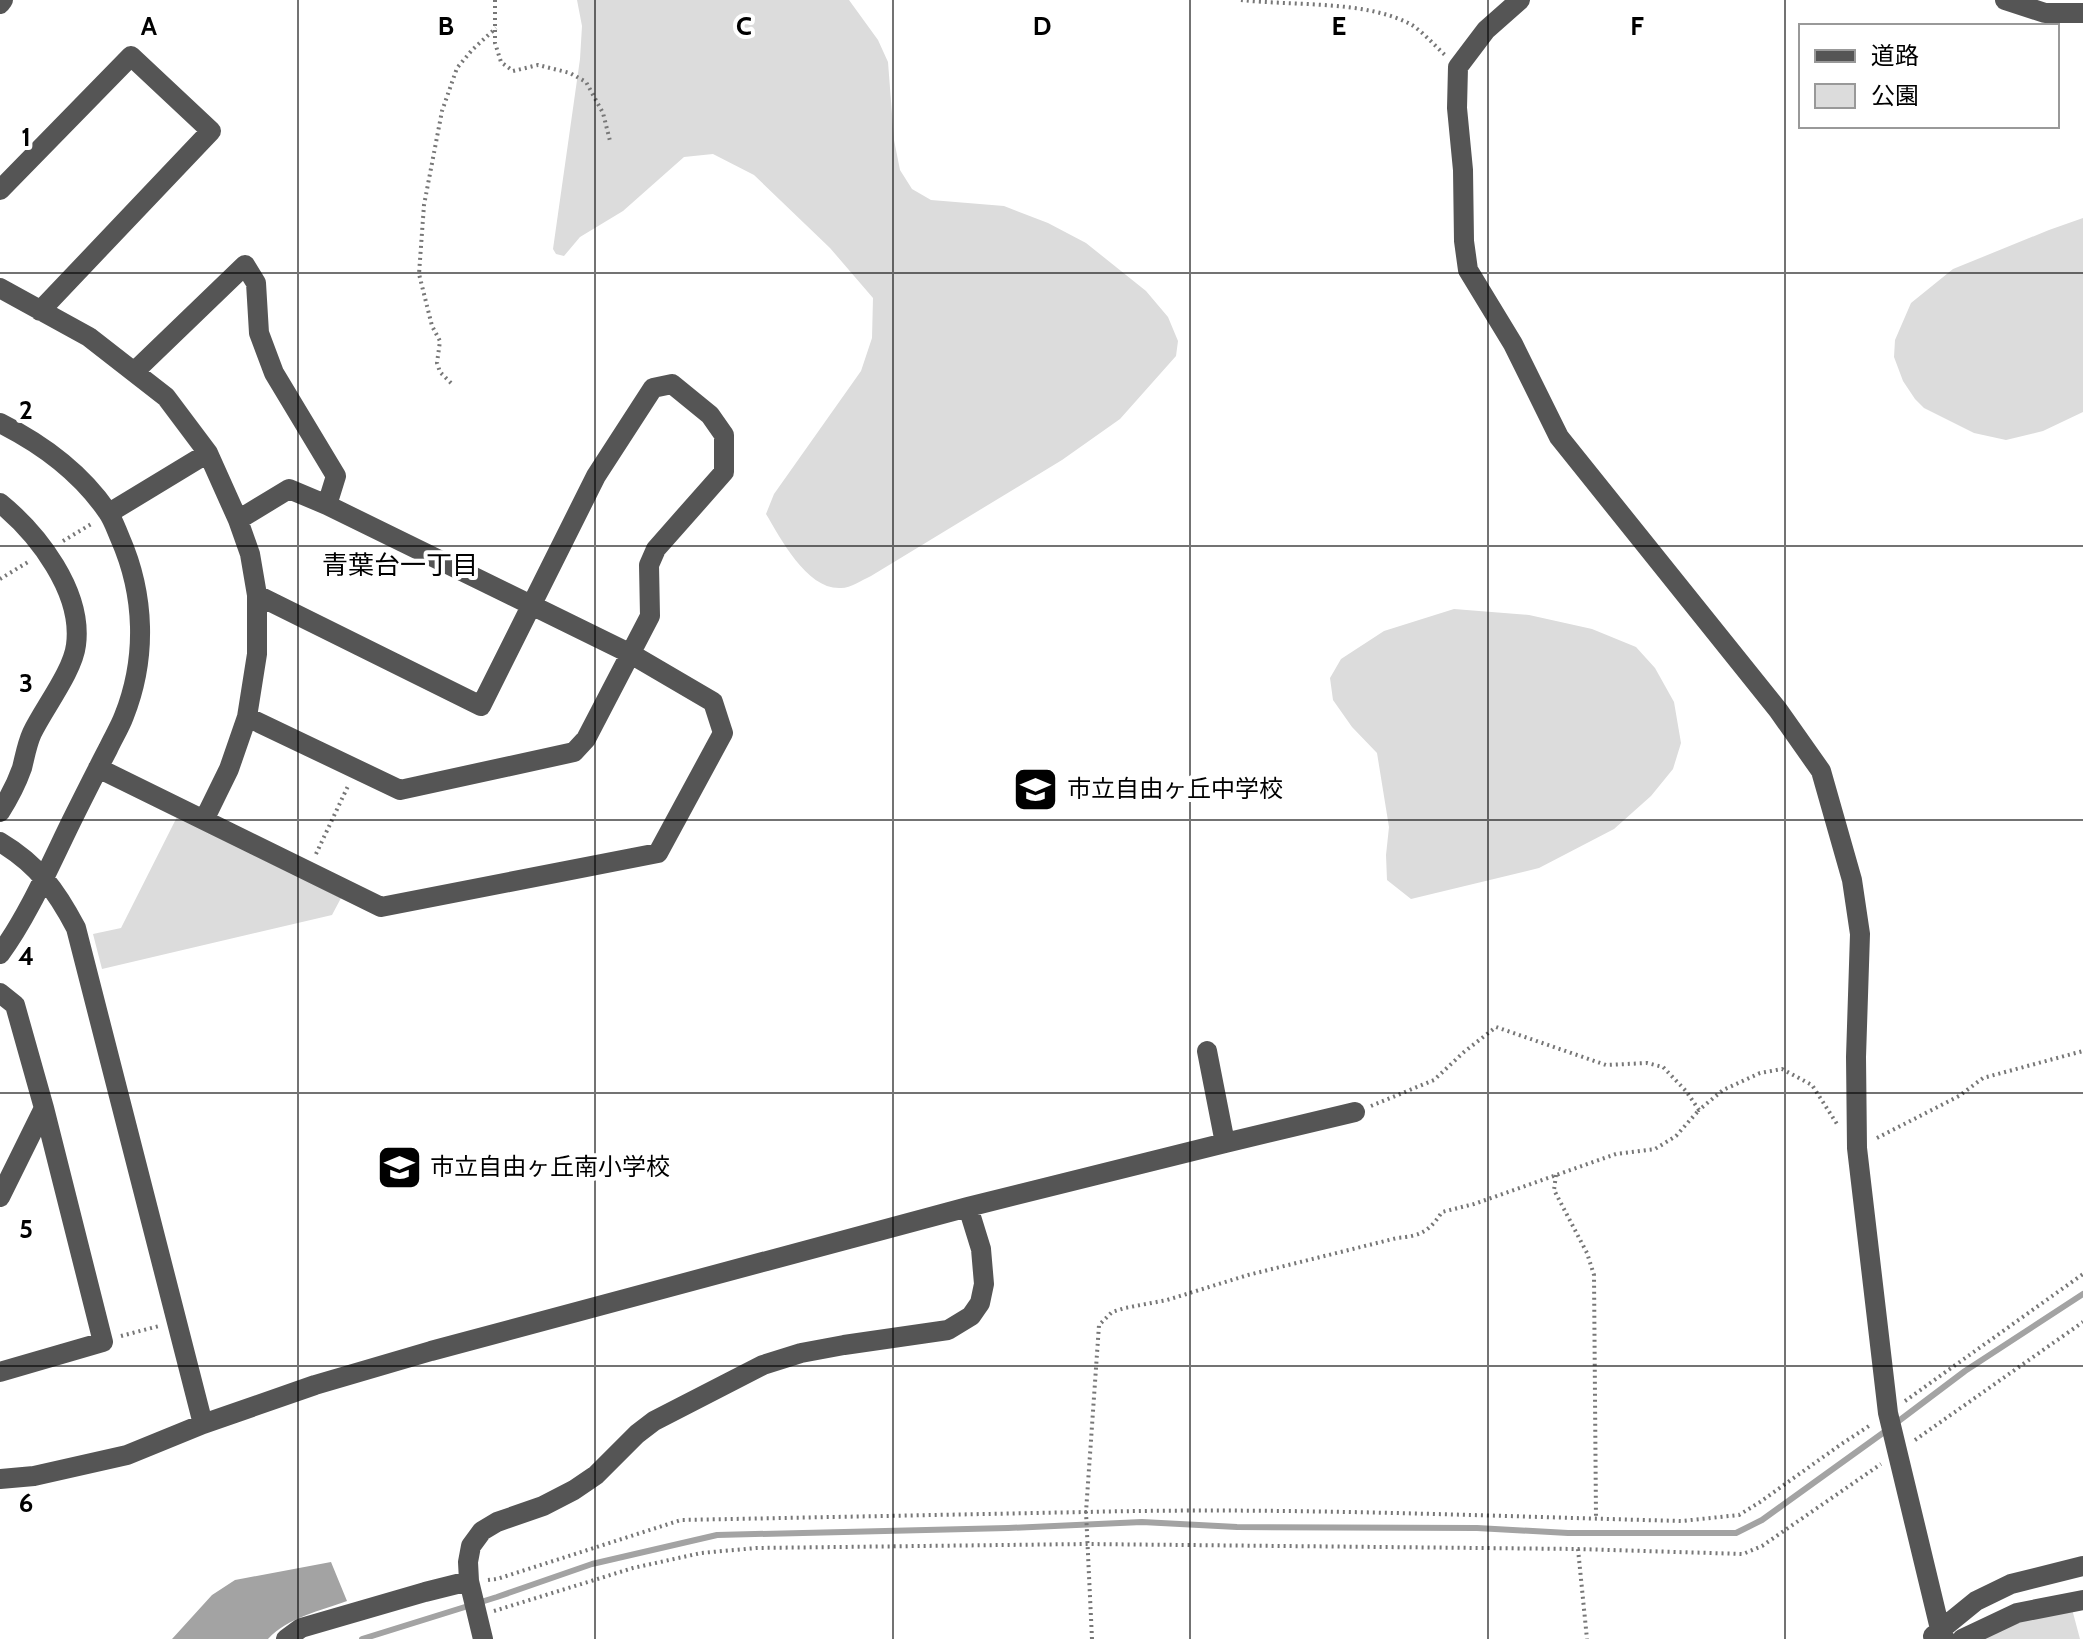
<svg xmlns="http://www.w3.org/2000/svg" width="2083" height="1639" viewBox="0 0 2083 1639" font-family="Cabin,'Noto Sans JP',sans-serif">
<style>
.green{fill:#dcdcdc}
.water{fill:#a3a3a3}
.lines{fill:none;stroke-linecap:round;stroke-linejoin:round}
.stream{stroke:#a3a3a3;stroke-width:6}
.path{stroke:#777;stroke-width:4;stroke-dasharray:2 4;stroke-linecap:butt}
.minor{stroke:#555;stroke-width:20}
.grid{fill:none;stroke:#000;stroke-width:2;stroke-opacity:0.55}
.labels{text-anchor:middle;stroke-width:8;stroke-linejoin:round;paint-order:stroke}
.poi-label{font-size:24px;fill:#000;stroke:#fff;text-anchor:start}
.neighbourhood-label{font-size:26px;fill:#000;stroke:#fff}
.grid-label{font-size:26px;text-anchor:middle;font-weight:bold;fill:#000;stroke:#fff;stroke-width:8;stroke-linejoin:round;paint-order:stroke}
</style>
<rect width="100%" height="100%" fill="#fff"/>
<path class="green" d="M577 0H849L878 40 888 62 894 140 900 170 912 189 931 200 1004 206 1048 223 1086 243 1146 291 1168 317 1178 341 1176 356 1120 419 1062 460 871 576C862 580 851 588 841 588 807 590 781 539 766 514L774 494 861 371 872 338 873 298 830 248 754 175 713 154 684 157 623 211 580 237 564 256 556 254 553 249 580 59 582 26Z
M2083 218V412L2043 431 2006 440 1974 433 1924 408 1915 399 1903 381 1894 357 1895 340 1911 303 1953 269 2049 230Z
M1454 609 1529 615 1592 629 1636 647 1655 668 1674 702 1681 743 1673 769 1651 796 1614 829 1539 868 1411 899 1387 880 1386 855 1389 827 1377 753 1352 727 1333 700 1330 678 1341 659 1384 631Z
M177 817 341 898 332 915 102 969 93 934 121 928Z
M2072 1609 2080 1639H1975L2020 1618Z"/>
<path class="water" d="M331 1562 347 1601C321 1611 288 1617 268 1639H172L212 1595 235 1580Z"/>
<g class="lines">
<path class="stream" d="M1896 1423 1965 1371 2083 1294
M362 1639 497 1597 592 1564 717 1535 1008 1528 1142 1522 1237 1527 1477 1528 1568 1533H1736L1762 1520 1887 1430"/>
<path class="path" d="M495 0V43L501 62 513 71 538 65 570 73 586 82 603 113 610 141
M1241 0C1293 6 1367 0 1412 25 1424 33 1434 45 1445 55
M451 383 440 372 437 363 440 341 432 326 419 274 424 205 442 111 457 68 472 50 496 28
M63 541 93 523
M0 579 28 562
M316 854 348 786
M1371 1106 1434 1080 1464 1052 1496 1027 1606 1065 1647 1063 1663 1067 1686 1091 1699 1110 1723 1090 1760 1073 1782 1069 1812 1085 1837 1124
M1877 1138 1959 1096 1983 1078 2083 1051
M1556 1175 1554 1190 1587 1253 1594 1275 1596 1519
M121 1336 159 1326
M1905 1401 2083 1274
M1915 1440 2083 1322
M1578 1549 1587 1639
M488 1580 497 1579 681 1520 1086 1512 1099 1325 1112 1312 1125 1308 1167 1300 1248 1275 1397 1238C1420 1236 1429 1232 1442 1212L1474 1204 1616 1154 1655 1149 1676 1136 1699 1110
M494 1611 633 1568 701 1553 756 1548 1086 1544 1578 1549 1743 1554 1762 1546 1881 1464
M1092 1639 1086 1512C1285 1507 1484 1516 1682 1521L1739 1515 1760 1502 1840 1445 1872 1424"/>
<path class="minor" d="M1520 0 1486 30 1458 67 1457 108 1463 170 1464 241 1468 270 1513 344 1559 437 1778 710 1821 771 1852 880 1860 934 1856 1057 1857 1148 1888 1413 1940 1629 1945 1639
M2005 0 2045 13H2083
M0 4 3 0
M0 190 131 56 211 131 40 311
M0 288 89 337 166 397 208 453 238 520 250 554 257 595V654L247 717 229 769 204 820
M135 371 245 265 256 283 259 333 274 373 336 476 327 505
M0 423C42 444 80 472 107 511 113 519 116 529 120 538 145 595 147 658 124 716 120 727 113 738 108 749 97 770 86 792 75 814 53 858 29 915 0 954
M0 503C38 534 83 592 76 645 73 671 44 708 32 733 27 744 25 756 22 768 16 785 9 798 0 812
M109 513 208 453
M247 717 400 790 574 752 586 739 650 616 649 565 656 549 724 472V435L710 415 672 384 653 388 596 476 481 706 257 595
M98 768 381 907 658 853 723 733 713 702 631 654 327 505 289 489 238 520
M0 842C37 864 56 890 76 928L203 1424
M0 993 15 1005 44 1108 0 1197
M1207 1051 1225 1143
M0 1372 103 1342 44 1108
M0 1479 34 1476 127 1455 203 1424 315 1385 431 1351 968 1207 1225 1143 1355 1112
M1933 1636 1976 1601 2011 1584 2083 1566
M286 1639 301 1628 425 1592 469 1581
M483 1639 469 1581 468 1562 471 1546 482 1531 497 1522 543 1506 574 1490 596 1475 637 1434 654 1421 763 1365 801 1353 844 1345 948 1330 971 1316 980 1303 984 1284 981 1249 968 1207
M1962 1639 2017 1613 2083 1600"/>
</g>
<path class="grid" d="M298 0V1639M595 0V1639M893 0V1639M1190 0V1639M1488 0V1639M1785 0V1639M0 273H2083M0 546H2083M0 820H2083M0 1093H2083M0 1366H2083"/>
<defs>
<symbol id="school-square" viewBox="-11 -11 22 22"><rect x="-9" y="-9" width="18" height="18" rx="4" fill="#000" stroke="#fff"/><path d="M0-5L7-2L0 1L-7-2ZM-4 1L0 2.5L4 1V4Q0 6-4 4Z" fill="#fff"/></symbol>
</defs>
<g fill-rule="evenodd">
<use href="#school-square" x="1010" y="764" width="51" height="51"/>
<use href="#school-square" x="374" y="1142" width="51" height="51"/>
</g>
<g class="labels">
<g class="poi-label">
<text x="1067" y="797">市立自由ヶ丘中学校</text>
<text x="430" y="1175">市立自由ヶ丘南小学校</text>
</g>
<g class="neighbourhood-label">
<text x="400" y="574">青葉台一丁目</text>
</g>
</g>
<g class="grid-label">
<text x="149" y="35">A</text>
<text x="446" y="35">B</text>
<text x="744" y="35">C</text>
<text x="1042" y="35">D</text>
<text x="1339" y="35">E</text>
<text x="1637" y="35">F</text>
<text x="26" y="146">1</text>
<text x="26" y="419">2</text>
<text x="26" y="692">3</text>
<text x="26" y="965">4</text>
<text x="26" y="1238">5</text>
<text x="26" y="1512">6</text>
</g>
<rect x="1799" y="24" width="260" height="104" fill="#ffffff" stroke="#999999" stroke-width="2"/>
<rect x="1815" y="50" width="40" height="12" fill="#555555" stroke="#999999" stroke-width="2"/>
<text x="1871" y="64" font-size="24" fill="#000000">道路</text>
<rect x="1815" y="84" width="40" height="24" fill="#dcdcdc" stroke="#999999" stroke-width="2"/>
<text x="1871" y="104" font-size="24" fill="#000000">公園</text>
</svg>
